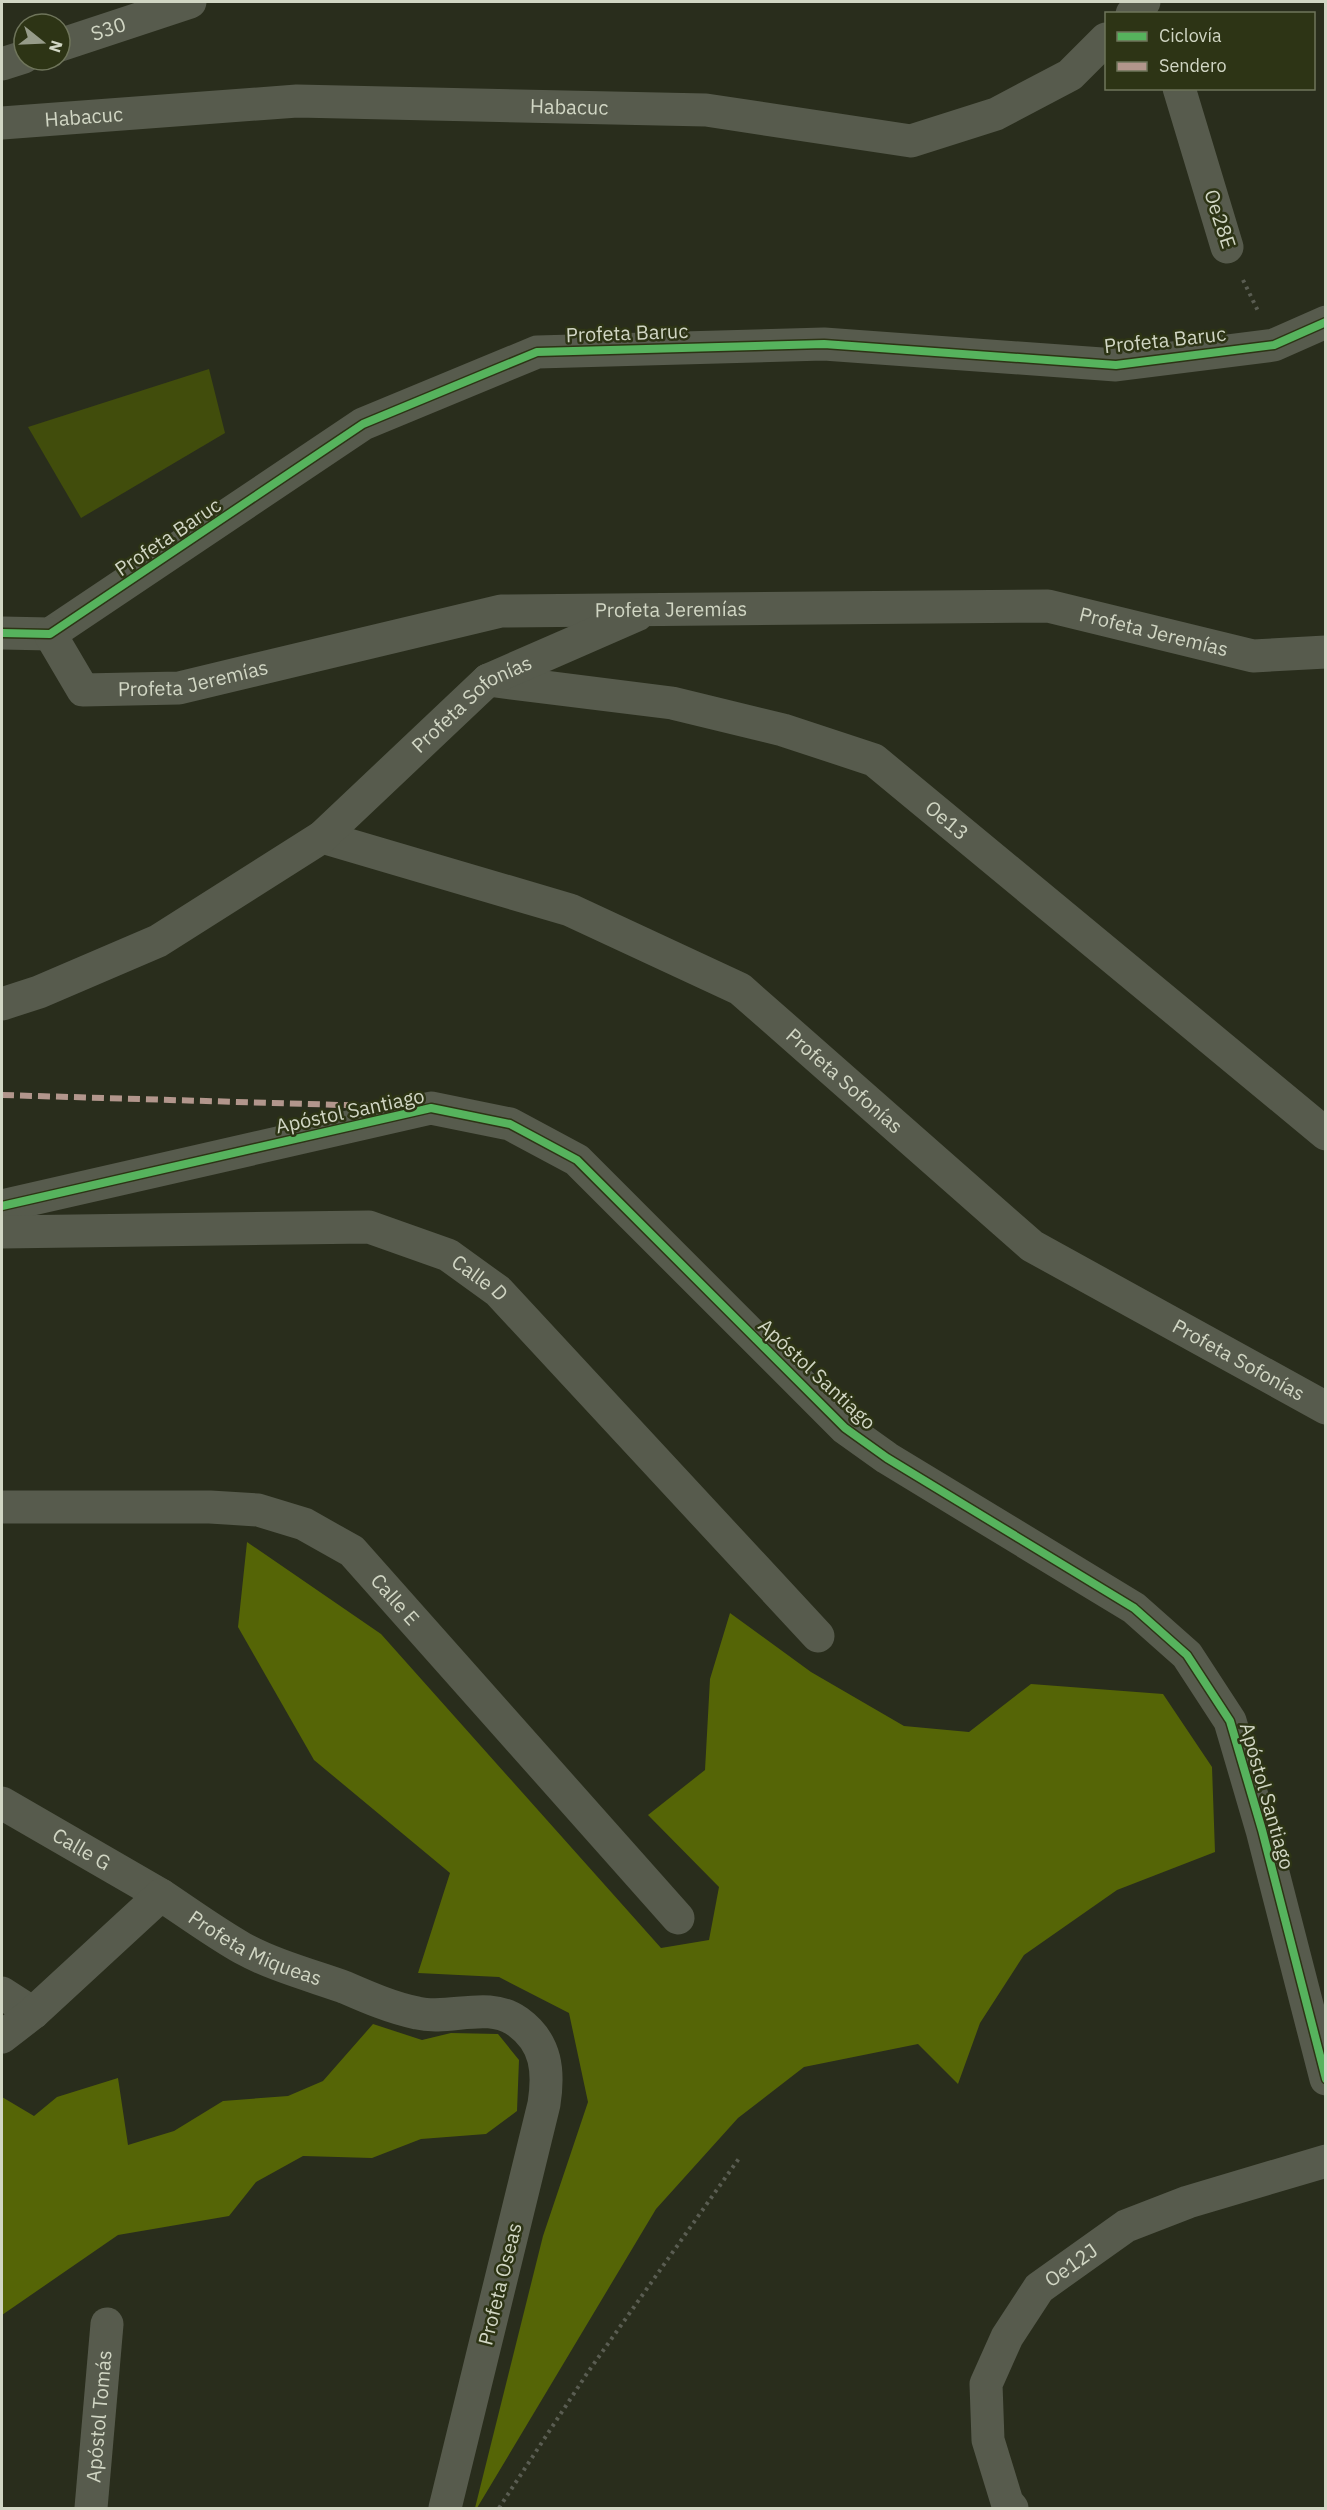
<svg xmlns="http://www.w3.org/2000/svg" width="1327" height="2510" viewBox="0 0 1327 2510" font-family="'IBM Plex Sans',sans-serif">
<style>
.green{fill:#414d0c}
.forest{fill:#556506}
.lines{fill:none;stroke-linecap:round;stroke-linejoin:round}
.path{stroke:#5a5d52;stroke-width:4;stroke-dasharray:3 4.5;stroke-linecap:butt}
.street{stroke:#575b4d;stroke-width:33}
.quiet{stroke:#b2968c;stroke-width:6;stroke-dasharray:12 6;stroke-linecap:butt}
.cycleway-casing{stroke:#2d3415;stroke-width:11}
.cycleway{stroke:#56b35d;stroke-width:8}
.labels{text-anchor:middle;stroke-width:5;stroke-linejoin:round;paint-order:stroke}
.street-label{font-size:20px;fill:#d1d6c4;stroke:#2d3415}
</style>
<rect width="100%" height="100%" fill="#292d1c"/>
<path class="green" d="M209 369 225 433 81 518 28 427Z"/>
<path class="forest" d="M247 1542 381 1634 661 1948 709 1940 719 1887 648 1815 705 1770 710 1679 730 1613 811 1672 904 1726 969 1732 1031 1684 1163 1694 1212 1767 1215 1852 1117 1890 1024 1955 980 2023 958 2084 918 2044 804 2067 738 2118 656 2209 477 2508H475L543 2236 588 2102 569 2013 499 1977 418 1973 450 1873 314 1760 238 1627Z
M373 2024 422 2040 451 2033 498 2034 519 2060 517 2111 486 2134 421 2139 372 2158 303 2156 256 2182 229 2216 118 2235 2 2315V2097L34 2116 57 2097 118 2078 128 2145 174 2131 223 2101 288 2096 323 2081Z"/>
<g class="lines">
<path class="path" d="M1243 280 1258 311
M499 2508 588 2372 740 2157"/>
<g class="street">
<path d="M1132 14 1144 2"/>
<path id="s1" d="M60 45 190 2"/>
<path d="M2 64 24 57"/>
<path d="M1179 88 1227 247"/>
<path id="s2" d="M2 123 297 101 706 110 911 141 996 114 1070 75 1106 39"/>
<path d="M2 633 50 634 363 424 537 352 824 344 1116 365 1274 345 1326 322"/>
<path id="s3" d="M50 634 83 690 179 688 501 611 1048 606 1253 656 1326 652"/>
<path id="s4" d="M488 680 672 703 783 730 874 760 1326 1134"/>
<path id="s5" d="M322 837 570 910 740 989 1032 1246 1326 1408"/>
<path id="s6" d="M2 1004 39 992 158 941 322 837 488 680 637 615"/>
<path d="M2 1206 431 1108 510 1124 577 1160 845 1428 887 1458 1134 1608 1187 1655 1230 1721 1262 1830 1326 2079"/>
<path id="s7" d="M2 1232 369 1227 448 1255 498 1291 818 1636"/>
<path id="s8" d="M2 1507H210L258 1510 304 1524 352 1551 678 1918"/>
<path id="s9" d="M2 1803 161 1895"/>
<path d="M2 1993 33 2013"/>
<path id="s10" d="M2 2037 33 2013 161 1895C188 1913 214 1932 242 1948 273 1965 310 1975 344 1987 367 1997 392 2008 417 2013 451 2021 487 2000 518 2022 547 2043 549 2072 544 2104L445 2508"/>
<path id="s11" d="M91 2508 107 2324"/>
<path id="s12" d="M1012 2508 1007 2502 988 2440 986 2384 1007 2337 1039 2288 1126 2226 1188 2202 1326 2161"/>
</g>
<path class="quiet" d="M2 1095 409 1107"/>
<defs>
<path id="cycleway" d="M2 633 50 634 363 424 537 352 824 344 1116 365 1274 345 1326 322
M2 1206 431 1108 510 1124 577 1160 845 1428 887 1458 1134 1608 1187 1655 1230 1721 1262 1830 1326 2079"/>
</defs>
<use href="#cycleway" class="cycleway-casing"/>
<use href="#cycleway" class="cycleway"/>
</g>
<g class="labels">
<g class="street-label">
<text dy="7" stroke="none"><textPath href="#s1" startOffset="51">S30</textPath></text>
<text dy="7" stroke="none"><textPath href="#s2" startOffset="568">Habacuc</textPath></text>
<text dy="7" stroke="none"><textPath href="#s2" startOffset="82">Habacuc</textPath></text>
<text transform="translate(1220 219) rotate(72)" y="7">Oe28E</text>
<text transform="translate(627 333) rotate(-2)" y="7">Profeta Baruc</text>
<text transform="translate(1165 340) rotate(-6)" y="7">Profeta Baruc</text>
<text transform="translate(168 537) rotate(-34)" y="7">Profeta Baruc</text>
<text dy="7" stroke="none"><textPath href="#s3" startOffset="662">Profeta Jeremías</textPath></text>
<text dy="7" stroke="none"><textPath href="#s3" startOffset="1148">Profeta Jeremías</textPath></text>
<text dy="7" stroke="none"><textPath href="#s3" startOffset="176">Profeta Jeremías</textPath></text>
<text dy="7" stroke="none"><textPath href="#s6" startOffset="564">Profeta Sofonías</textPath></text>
<text dy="7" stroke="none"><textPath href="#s4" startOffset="490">Oe13</textPath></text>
<text dy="7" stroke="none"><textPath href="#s5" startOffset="585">Profeta Sofonías</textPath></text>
<text transform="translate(350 1111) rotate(-12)" y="7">Apóstol Santiago</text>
<text dy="7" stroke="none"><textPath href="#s7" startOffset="490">Calle D</textPath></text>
<text dy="7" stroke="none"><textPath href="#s5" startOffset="1071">Profeta Sofonías</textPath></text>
<text transform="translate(817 1374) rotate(43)" y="7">Apóstol Santiago</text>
<text dy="7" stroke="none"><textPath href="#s8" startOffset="424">Calle E</textPath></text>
<text transform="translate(1267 1796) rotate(74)" y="7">Apóstol Santiago</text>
<text dy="7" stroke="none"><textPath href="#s9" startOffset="92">Calle G</textPath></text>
<text dy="7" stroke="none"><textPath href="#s10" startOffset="322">Profeta Miqueas</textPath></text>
<text dy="7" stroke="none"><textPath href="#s12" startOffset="278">Oe12J</textPath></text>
<text transform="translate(500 2284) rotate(-76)" y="7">Profeta Oseas</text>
<text dy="7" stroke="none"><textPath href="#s11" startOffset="92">Apóstol Tomás</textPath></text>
</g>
</g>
<rect width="1327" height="2510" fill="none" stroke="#d1d6c4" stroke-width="6"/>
<rect x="1105" y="12" width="210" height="78" fill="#2d3415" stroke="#6f755b" stroke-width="1.5"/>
<rect x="1117" y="32" width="30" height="9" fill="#56b35d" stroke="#6f755b" stroke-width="1.5"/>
<text x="1159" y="42" font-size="18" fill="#d1d6c4">Ciclovía</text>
<rect x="1117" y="62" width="30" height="9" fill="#b2968c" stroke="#6f755b" stroke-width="1.5"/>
<text x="1159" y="72" font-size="18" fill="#d1d6c4">Sendero</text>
<g transform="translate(42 42) rotate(108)"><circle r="28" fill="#2d3415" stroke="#6f755b" stroke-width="1.5"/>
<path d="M0-4.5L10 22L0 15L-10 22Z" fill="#969b89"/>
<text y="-9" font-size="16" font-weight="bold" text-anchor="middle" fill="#d1d6c4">N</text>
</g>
</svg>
